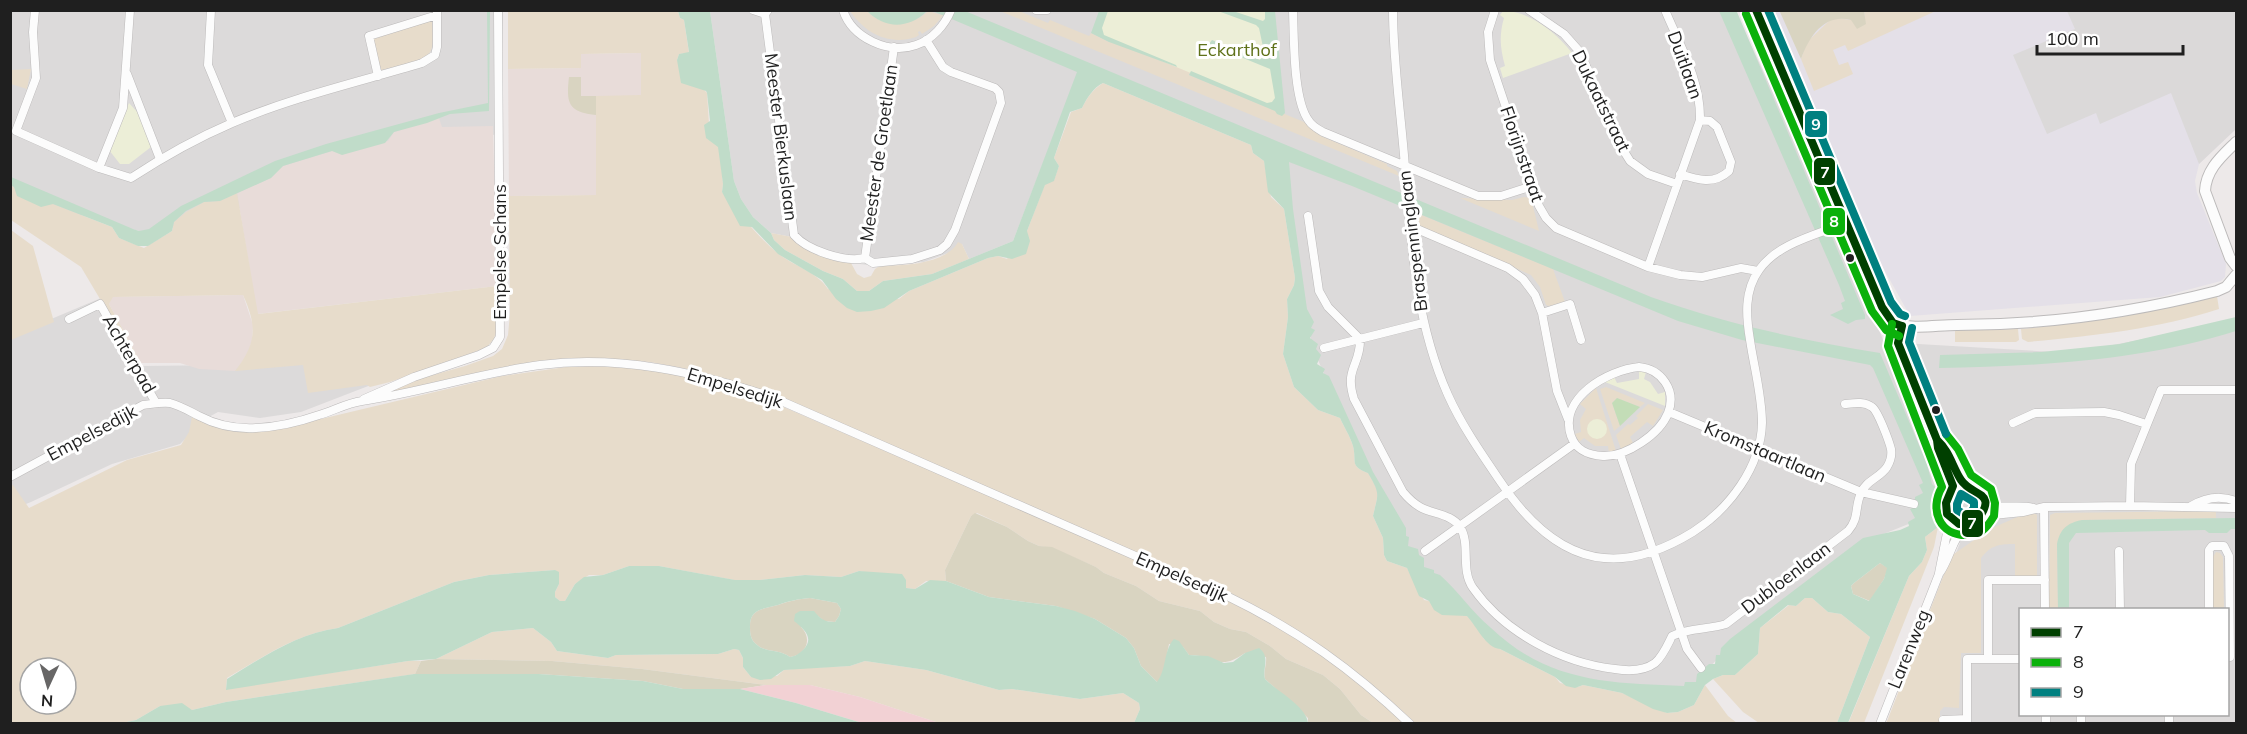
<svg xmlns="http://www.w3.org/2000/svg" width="2247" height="734" viewBox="0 0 2247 734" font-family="Mulish,sans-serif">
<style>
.residential{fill:#dcdada;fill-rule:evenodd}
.industrial{fill:#e4e0e8}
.farmland{fill:#e8dcd9}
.grass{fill:#e7dccb;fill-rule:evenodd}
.forest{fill:#d9d4c1}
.sand{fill:#f2d1d4}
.park{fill:#eceed7}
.pitch{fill:#c3ddb7}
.parking{fill:#dbd9d9}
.water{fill:#c0dcc9;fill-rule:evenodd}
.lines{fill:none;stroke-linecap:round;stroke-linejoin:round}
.minor-casing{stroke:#bcbaba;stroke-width:9}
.tertiary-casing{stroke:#bcbaba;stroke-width:12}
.minor{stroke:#fcfcfc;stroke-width:8}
.tertiary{stroke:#fcfcfc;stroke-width:10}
.bus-1-casing{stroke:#fff;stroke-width:12}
.bus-2-casing{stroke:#fff;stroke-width:12}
.bus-3-casing{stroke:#fff;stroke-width:12}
.bus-1{stroke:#004000;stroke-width:8}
.bus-2{stroke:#0bb10b;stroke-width:8}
.bus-3{stroke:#008080;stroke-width:8}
.bus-dot{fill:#1f1f1f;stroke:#fff;stroke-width:2}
.labels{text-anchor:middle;stroke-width:6;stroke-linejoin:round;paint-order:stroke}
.park-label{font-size:18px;fill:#5f7119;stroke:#fff}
.street-label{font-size:18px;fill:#1f1f1f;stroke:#fff}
.line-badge{stroke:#fff;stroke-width:2}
.badge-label{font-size:16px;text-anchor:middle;font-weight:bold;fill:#fff}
</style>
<rect width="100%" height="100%" fill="#ede9e9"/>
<path class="residential" d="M10 11H503L500 133 150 234 11 196Z
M710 11H1735L1836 227 1884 342 2072 353 2205 327 2236 318V723H1887L1960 543 1921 519 1866 541 1728 646 1689 692 1562 679 1470 622 1406 565 1312 346 1281 152 1078 72 1013 241 969 259 962 244 951 252 924 262 878 266 851 263 792 237 771 233 753 217 741 199 734 181ZM2020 610H2228V714H2020Z
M101 298 142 366 227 365 464 349 301 412 260 418 218 412 207 418 180 444 112 464 31 502 11 510V336Z"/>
<path class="industrial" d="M1740 11H2236V129L2199 164 2195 181 2197 193 2226 264 2225 277 2221 281 2160 297 1910 316Z"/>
<path class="farmland" d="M641 53V96L596 97V195L509 196 508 69 581 68V54Z
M439 118 442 127 493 126 497 286 257 314 237 193 271 178 283 166 332 151 388 141 394 132Z
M243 295 253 325 252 341 247 356 235 371 199 369 180 363H141L109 304 112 297Z"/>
<path class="grass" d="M1152 10 1218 11 1189 75 1304 122 1321 136 1387 164V166L1397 171 1399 176 1000 11H1019L1048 23 1050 20 1089 36 1091 33 1109 42Z
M1938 10 1848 51 1845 45 1833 50 1839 65 1848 62 1853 74 1814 91 1801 59 1807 42 1830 20 1838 18 1851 20 1865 19 1864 11Z
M508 11H678L680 18 684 20 689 53 679 54 677 60 707 93 709 124 720 151 723 184 722 192C740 213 757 237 779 254 794 266 817 272 828 289L899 299 909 291 988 258 998 256 1007 259 1027 231 1045 184 1054 180 1059 166 1054 158 1071 112 1082 108C1087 98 1093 89 1103 83L1251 145 1253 153 1264 161 1271 197 1284 209 1295 278 1294 285 1287 299 1288 317 1283 354 1294 387 1318 410 1340 418C1344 427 1350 436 1353 446 1357 461 1349 466 1368 473 1381 495 1378 493 1373 516L1383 538 1384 555 1387 561 1407 568 1424 600 1429 601 1438 612 1467 616 1479 629 1484 639 1500 649 1555 677 1560 683 1578 687 1583 685 1622 693 1667 713 1678 712 1694 705 1705 685 1728 716 1737 723H1415C1380 689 1342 660 1301 633L828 418 766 391 698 371 650 362 607 359H582L385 395V391L405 383 465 366 493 356 502 349 508 335 510 313 509 196 596 195V96L641 95V53L581 54V68L508 69Z
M850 11H867C881 25 898 26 917 19 922 17 925 13 929 11L941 15 947 11 934 26 922 34 920 31 918 32 919 35 916 37C889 46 865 33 850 11Z
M432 20C432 29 434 42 431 50 427 62 392 67 381 70L373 38Z
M31 69 27 89 11 84V70Z
M10 185 48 204H53L112 227 119 238 144 248 172 231 174 222 186 212 204 202 220 201 237 193 258 314 497 286V329L494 339 486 348 390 382 370 387 367 385 308 393 303 365 235 371C257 343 257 326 243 295L113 297 109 304 141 363H138L81 267 11 220Z
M1524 197 1531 198 1539 231 1460 198 1512 200Z
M1414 212 1553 269 1565 302 1549 306 1546 305 1540 287 1531 275 1419 226 1415 224Z
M11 230 33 246 54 322 11 340Z
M771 233 792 237 851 263 857 274 864 278 871 276 875 269 881 265C903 267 947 263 958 242L962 244 969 259 932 274 883 281 869 291H857L843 279 823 271 785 250 774 240Z
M2217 296 2219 309C2158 329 2092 336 2028 342L2022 339 2021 329C2088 323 2152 311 2217 296Z
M2018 329 2019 340 2016 342H1955V330Z
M611 366C664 369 714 382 765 399L1223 597 1280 627 1351 675 1405 723H1373L1361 715 1340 689 1323 675 1286 659 1270 646 1246 632 1230 629 1214 622 1200 611 1159 601 1136 586 1104 573 1096 567 1052 548 1039 546 1028 541 1007 527 977 513 971 516 945 570 946 581H926L915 589 906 588V580L859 571 841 577 805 575 760 580H734L659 566H629L603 575H589L575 584 565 601H560L555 597V592L559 584 555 570 489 575 454 582 338 628C298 633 261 658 227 678L226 689 408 661H421L415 674 226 702 192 710 160 706 136 720 122 723H11L10 486 13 485 29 508 127 460 181 445 189 432 192 417 210 425 283 428 502 376 566 367ZM30 668H66V704H30Z
M1606 387 1645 403 1640 407 1617 398 1612 403 1620 426 1614 431 1600 389Z
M1596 388 1616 451 1609 453 1608 446H1595L1584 438 1579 442 1575 434 1581 432 1580 420 1586 409 1580 404Z
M1648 404 1663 410 1653 426 1647 422 1630 437 1633 443 1621 449 1616 435 1628 424 1630 425 1638 418 1636 416Z
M2031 511 2037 515V576L2015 577V544C1999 544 1991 545 1981 558V653H1961L1959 708 1944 707 1940 711V723L1886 724 1951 556 1990 529Z
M2216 511V518L2082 520 2057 544 2058 610 2049 609 2050 515 2055 513Z
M1938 527 1934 547 1864 723 1848 724 1909 576 1922 562 1927 550 1925 537Z
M2216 552 2220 553 2223 557 2224 609H2213V557Z
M1805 598H1812L1828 612 1841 614 1870 637 1837 723H1759L1743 712 1713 679 1723 675H1735L1758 654 1760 628 1789 605 1796 606Z
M533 628 551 642 557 651 608 658 616 655 718 654 734 649 739 650 743 658V667L751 677 777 676 784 670 804 668 850 666 865 661 926 670 999 690 1012 689 1080 699 1123 693 1139 703 1140 709 1134 723H939L860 697 810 685H766L642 669 552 661 436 659 492 632Z"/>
<path class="forest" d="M1784 10 1864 11 1866 24 1857 29 1851 20C1824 13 1809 37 1801 59L1780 12Z
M569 77H581V96H596V115C568 112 566 103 569 77Z
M975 513 1007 527 1028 541 1039 546 1052 547 1096 567 1104 573 1136 586 1159 601 1200 611 1214 622 1230 629 1246 632 1270 646 1286 659 1323 675 1340 689 1361 715 1373 723H1308V718L1265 679C1263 671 1267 665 1266 657L1245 653C1218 672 1217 655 1189 655L1183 647 1169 644 1163 674 1158 683 1141 666 1134 648 1126 638 1095 619 1056 606 989 597 946 581 945 570 971 516Z
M1880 563 1888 568 1884 579 1870 601 1853 594 1851 586 1854 583Z
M810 598 837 603 841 609 839 616 835 622 824 621 818 616 801 627C813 639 806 655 790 657 780 649 765 653 756 644 751 640 750 634 750 628 749 608 764 609 778 605 790 601 798 599 810 598Z
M436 659 552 661 642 669 766 685 740 689H683L643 681 539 674H415L421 661Z"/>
<path class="sand" d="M766 685H810L860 697 939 723H862L796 703 740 689Z"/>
<path class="park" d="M1101 11H1273L1282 111 1092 32Z
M1503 11C1528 10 1557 33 1572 53L1503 78 1500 68 1505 66C1500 48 1499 35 1504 18L1500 15Z
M129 103 140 115 151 147 129 164H120L109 150Z
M1639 371 1646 372 1644 379 1650 382 1658 394 1665 392V406L1605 382 1614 377 1617 383 1639 379Z
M1587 429a10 10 0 1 1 20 0a10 10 0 1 1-20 0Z"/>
<path class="pitch" d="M1617 398 1640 407 1620 426 1612 403Z"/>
<path class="parking" d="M2067 11H2236V129L2199 164 2171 93 2100 124 2096 113 2047 134 2013 55 2075 29Z"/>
<path class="water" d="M487 11H490L489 111 450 114 427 123 394 132 385 143 342 155 332 151 283 166 271 178 220 201 204 202 186 211 174 222 172 231 148 246H138L119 238 112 227 53 204 41 207 17 196 14 187 11 185V177L133 229 139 231 149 229 181 206 275 161 326 144 439 113 488 103Z
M678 11H710L734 181 741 199 753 217 771 233 774 240 785 250 823 271 843 279 857 291H869L883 281 932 274 1013 241 1077 72 935 12H926C908 29 885 29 867 11H965L1651 297C1726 324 1802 340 1880 353L1927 464 1932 484 1936 488C1928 501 1930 515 1938 527L1925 537 1927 550 1922 562 1909 576 1848 723H1837L1870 637 1841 614 1828 612 1812 598H1805L1796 606 1788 605 1760 628 1758 654 1735 675H1723L1713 679 1705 685 1694 705 1678 712 1667 713 1653 709 1622 693 1583 685 1575 688 1566 686 1555 677 1500 649C1486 648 1477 627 1467 616L1442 615 1434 610 1429 601 1419 596 1407 568 1387 561 1384 555 1383 538 1373 516C1378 493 1381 495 1368 473 1349 466 1357 462 1353 446 1350 436 1344 427 1340 418L1318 410 1294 387 1283 354 1288 317 1287 299 1294 285 1295 278 1284 209 1268 192 1264 161 1253 153 1251 145 1103 83C1093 88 1087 98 1082 108L1070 112 1054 158 1059 166 1054 181 1045 185 1027 231 1030 241 1026 254 1012 259 998 256 988 258 909 291 884 308 871 311 857 312 847 308 836 299 822 280 778 254 752 227 740 226 722 192 723 184 718 147 706 138 704 125 710 121 707 93 706 91 681 83 677 60 679 54 689 52 684 20 680 18ZM1289 162 1352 186 1678 321 1742 340 1870 365 1873 368 1923 483 1919 485 1923 493 1915 497V507L1910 509 1915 518 1908 522 1909 526 1900 530 1863 538 1730 639 1721 648 1720 655H1716L1715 664H1709L1697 674 1696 682H1685L1684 686C1609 683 1549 683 1491 628 1472 612 1458 591 1440 575L1434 573V570L1424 567V558L1419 555 1418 549 1408 546 1409 537 1406 536V528L1373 472 1329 376 1323 373 1325 369 1317 364 1321 355 1316 349 1318 344 1310 338 1315 330 1311 328 1314 322 1307 309 1293 209ZM1880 563 1887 568 1884 579 1869 601 1853 594 1851 586 1854 583Z
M1099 11H1108L1102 28 1104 35 1176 65 1177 67 1109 42 1091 33Z
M1218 11H1233L1263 21 1265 19V11H1275L1285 113 1282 116 1277 114 1275 111 1189 75 1191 71 1267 103 1272 102 1275 98 1270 69 1209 44 1212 40 1260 60 1263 47 1259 28 1256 25Z
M1719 11H1736L1737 12 1865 315V319L1856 320 1848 324 1830 315 1843 309 1841 303 1845 301 1839 285Z
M2236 317V331C2140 361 2039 366 1939 368L1940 355 2041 352 2120 344Z
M2236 518V529H2231L2227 533H2209L2205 530 2076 533 2069 543V609H2058L2057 544C2060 529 2067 523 2082 520Z
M629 566H659L735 580H760L805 575 841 577 859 571 902 574 906 580V588L915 589 930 580 946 581 989 597 1056 606 1075 611 1095 619 1126 638 1134 648 1141 666 1157 682C1167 669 1163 651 1174 639L1179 641 1189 655 1208 656 1224 663 1233 662 1245 653 1259 648C1271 657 1262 668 1265 679 1277 691 1307 707 1308 723H1134L1140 709 1139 703 1123 693 1080 699 1012 689 999 690 926 670 865 661 850 666 784 670 771 679 760 680 751 677 743 667V658L739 650 734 649 718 654 616 655 608 658 557 651 551 642 533 628 492 632 436 659 408 661 226 690 227 679C261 658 298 633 338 628L454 582 489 575 555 570 559 572V584L555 592V597L560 601H565L575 584 584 577 603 575ZM810 598 837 603 841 609 839 616 835 622C825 622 820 619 814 611H800L795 614 794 621C804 629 815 638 803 650 798 654 796 656 790 657 780 649 765 653 756 644 751 640 750 634 750 628 749 608 764 609 778 605 789 601 798 599 810 598Z
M414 674H539L643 681 683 689H740L796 703 862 723H122L136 720 160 706 182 703 192 710 226 702Z"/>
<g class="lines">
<defs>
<path id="minor" d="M35 10 33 32 36 78 16 131 99 168 131 178C163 157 197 138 232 123 293 97 359 82 422 63L435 55 437 47V10
M211 10 208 65 232 123
M753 10 765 14
M768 10 765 14 794 235C807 250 845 263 865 258L873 263 912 259 940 250 947 244 955 230 1001 103 999 92 995 88 951 72 943 67 926 40
M843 10C852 38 889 55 916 45 932 40 945 25 951 10
M1036 10H1047
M1293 10C1294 37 1293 101 1309 121 1312 126 1318 129 1323 132L1478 196H1501L1532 186
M1393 10C1393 59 1400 107 1404 155 1411 237 1414 319 1448 395 1462 426 1481 453 1500 481 1524 517 1558 554 1604 558 1635 561 1667 548 1693 532 1729 509 1761 467 1762 423 1762 396 1754 367 1750 340 1746 316 1744 291 1759 270 1778 243 1816 235 1846 223
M1495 10 1488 32 1490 60 1539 206 1546 218 1556 228 1648 267 1680 275 1702 277 1741 268 1758 271
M1529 10 1564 34 1580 52 1620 145 1630 161 1648 174 1677 184
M127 74 160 159
M378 76 369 36 437 15
M99 168 123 108 130 10
M1680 174C1698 180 1714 185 1729 171L1731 162 1717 127 1710 121 1700 120
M1308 216 1319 291 1328 307 1360 339C1361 365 1344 368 1354 399L1403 492C1408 498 1413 503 1420 507 1432 514 1452 514 1460 527 1471 543 1460 570 1473 588 1505 633 1562 663 1615 669 1628 671 1644 671 1655 663 1663 656 1667 646 1672 636 1690 627 1708 630 1726 624L1848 531C1860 517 1854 508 1861 493 1866 480 1880 478 1887 467 1890 462 1892 455 1891 449 1889 441 1878 411 1872 407 1864 401 1854 403 1845 404
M1410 226 1508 268 1523 279 1535 295 1542 313 1557 391 1568 419
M865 258 894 47
M1648 267 1700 120C1701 81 1680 46 1665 10
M1542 313 1570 304 1581 340
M69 319 100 304 156 403
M1902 326 1898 343 1937 440 1938 448 1953 486V491
M1324 348 1423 323
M1639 367C1661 369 1677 390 1668 413 1660 434 1626 457 1603 456 1587 455 1576 450 1571 436 1558 398 1608 370 1639 367Z
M364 399 414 377 479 355 493 348 500 337 498 10
M1669 412 1861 492 1914 504
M2013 423 2035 413 2104 412 2119 415 2146 424
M1937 440C1945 447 1950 455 1955 464 1959 472 1959 480 1966 486
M1620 454 1687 649 1701 668
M10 477 143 405C152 404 161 402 170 403 181 406 189 411 199 416 216 425 237 429 256 428 277 427 299 422 319 415 333 411 347 403 362 401 421 392 480 373 540 365 620 355 696 372 772 397L1227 596C1299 631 1352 669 1410 724
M1945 506a20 20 0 1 1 40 0a20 20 0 1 1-40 0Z
M1985 503C1999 510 2019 504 2034 508
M2130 506 2131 464 2161 390H2236
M2191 506C2206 497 2220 495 2236 501
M2044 507 2045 610
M1983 516 2023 512 2044 507 2130 506 2236 508
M1425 551 1574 444
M2119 551 2120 610
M1939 573 1950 518
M2209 610V550L2212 546H2224L2229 556 2230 657
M1988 659V580H2045
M2046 714V724
M2081 714V724
M2169 714V724
M1880 724 1939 574C1950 559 1952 539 1965 526
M1944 724 1943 720 1967 719
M1967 724V659H2020"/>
<path id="tertiary" d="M1756 10 1882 307 1893 323C1913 330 1936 325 1957 325 2046 325 2131 313 2217 291L2226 287 2236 275
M2236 142C2222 156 2206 169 2205 191L2230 258 2236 266"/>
</defs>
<use href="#minor" class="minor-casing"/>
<use href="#tertiary" class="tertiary-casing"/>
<use href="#minor" class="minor"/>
<use href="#tertiary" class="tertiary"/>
<defs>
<path id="bus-1" d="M1756 10 1882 307 1893 323 1902 326
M1902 326 1898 343 1937 440
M1937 440C1950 452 1952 466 1961 480 1972 497 2001 491 1975 523L1959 524 1947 514 1946 503 1953 486 1938 448Z"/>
<path id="bus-2" d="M1746 14 1872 311 1886 330 1899 336
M1892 324 1888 346 1942 487C1929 509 1939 537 1969 535 1973 534 1978 534 1982 531 1987 527 1991 521 1994 516L1995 503 1991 489 1971 475 1958 449 1946 434"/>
<path id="bus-3" d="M1768 10 1891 302 1900 314 1905 316
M1912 328 1909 342 1946 434
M1961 494 1974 502V508L1969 514 1962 513 1957 510V504Z"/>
</defs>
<use href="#bus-1" class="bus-1-casing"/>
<use href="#bus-2" class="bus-2-casing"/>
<use href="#bus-3" class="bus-3-casing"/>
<use href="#bus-1" class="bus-1"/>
<use href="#bus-2" class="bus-2"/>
<use href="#bus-3" class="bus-3"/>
</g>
<g class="bus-dot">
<circle cx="1850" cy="258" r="5"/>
<circle cx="1936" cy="410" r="5"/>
</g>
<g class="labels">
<g class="park-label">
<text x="1237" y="56">Eckarthof</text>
</g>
<g class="street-label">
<text transform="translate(1685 65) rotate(70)" y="6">Duitlaan</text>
<text transform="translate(1601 101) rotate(64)" y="6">Dukaatstraat</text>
<text transform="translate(781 137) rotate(83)" y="6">Meester Bierkuslaan</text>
<text transform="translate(879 153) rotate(-82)" y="6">Meester de Groetlaan</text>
<text transform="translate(1522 154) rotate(71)" y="6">Florijnstraat</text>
<text transform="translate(1413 241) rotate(-97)" y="6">Braspenninglaan</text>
<text transform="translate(500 252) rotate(-90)" y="6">Empelse Schans</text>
<text transform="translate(129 354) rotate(60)" y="6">Achterpad</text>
<text transform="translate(735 388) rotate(17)" y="6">Empelsedijk</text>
<text transform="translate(92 433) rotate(-28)" y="6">Empelsedijk</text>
<text transform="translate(1765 452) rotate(23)" y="6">Kromstaartlaan</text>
<text transform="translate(1182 577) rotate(24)" y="6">Empelsedijk</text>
<text transform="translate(1786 578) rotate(-37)" y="6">Dubloenlaan</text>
<text transform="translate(1909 649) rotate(-68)" y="6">Larenweg</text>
</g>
</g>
<g class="line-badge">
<rect x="1804" y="110" width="24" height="28" rx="6" fill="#008080"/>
<rect x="1813" y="157" width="23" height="29" rx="6" fill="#004000"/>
<rect x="1822" y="207" width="24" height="29" rx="6" fill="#0bb10b"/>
<rect x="1961" y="509" width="23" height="29" rx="6" fill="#004000"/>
</g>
<g class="badge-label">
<text x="1816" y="130">9</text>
<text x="1825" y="178">7</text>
<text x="1834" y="227">8</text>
<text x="1972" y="529">7</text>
</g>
<rect width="2247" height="734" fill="none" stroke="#1f1f1f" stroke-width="24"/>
<rect x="2019" y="608" width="210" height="108" fill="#ffffff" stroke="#a5a5a5" stroke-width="1.5"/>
<rect x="2031" y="628" width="30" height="9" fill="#004000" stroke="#a5a5a5" stroke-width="1.5"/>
<text x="2073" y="638" font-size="18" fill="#1f1f1f">7</text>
<rect x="2031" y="658" width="30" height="9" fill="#0bb10b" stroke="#a5a5a5" stroke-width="1.5"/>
<text x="2073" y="668" font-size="18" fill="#1f1f1f">8</text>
<rect x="2031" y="688" width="30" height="9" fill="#008080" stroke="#a5a5a5" stroke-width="1.5"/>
<text x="2073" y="698" font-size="18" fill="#1f1f1f">9</text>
<g transform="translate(48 686) rotate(184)"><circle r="28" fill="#ffffff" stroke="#a5a5a5" stroke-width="1.5"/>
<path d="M0-4.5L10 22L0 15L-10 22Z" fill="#676666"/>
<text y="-9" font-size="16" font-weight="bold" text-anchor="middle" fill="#1f1f1f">N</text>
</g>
<path d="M2037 45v9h146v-9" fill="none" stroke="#1f1f1f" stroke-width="3"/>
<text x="2046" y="45" font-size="18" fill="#1f1f1f" stroke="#ffffff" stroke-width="4.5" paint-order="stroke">100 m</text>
</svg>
